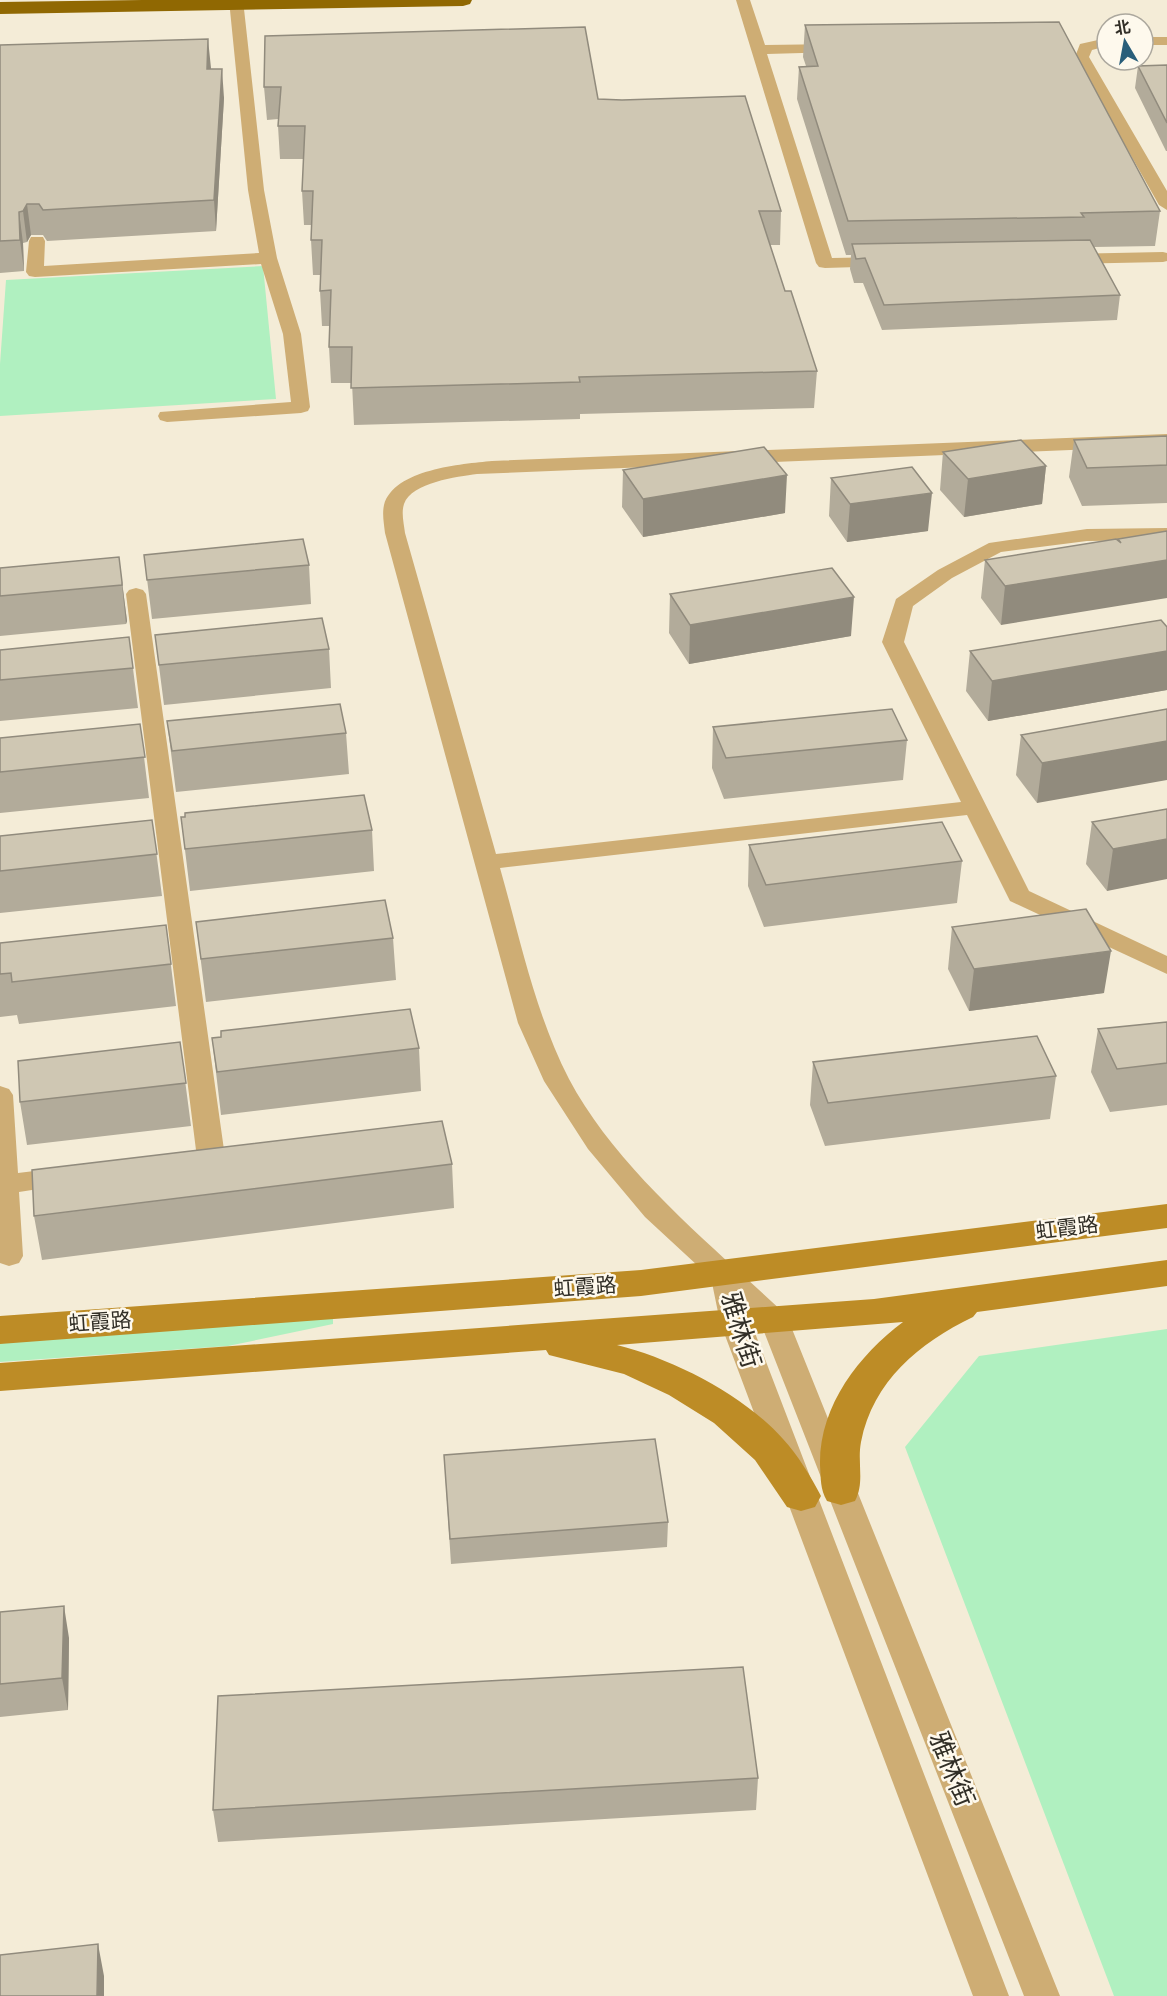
<svg xmlns="http://www.w3.org/2000/svg" width="1167" height="1996" viewBox="0 0 1167 1996" font-family="'Noto Serif','Noto Sans SC',serif">
<style>
.green{fill:#b0f0c0}
.lines{fill:none;stroke-linecap:round;stroke-linejoin:round}
.street{fill:#cead74;fill-rule:evenodd}
.secondary{fill:#bd8c26;fill-rule:evenodd}
.highway{fill:#906802;fill-rule:evenodd}
.wall{fill:#b2ab9a}
.shaded-wall{fill:#918b7d}
.building{fill:#cfc7b3;stroke:#918b7d;stroke-width:1.5}
.labels{text-anchor:middle;stroke-width:5;stroke-linejoin:round;paint-order:stroke}
.street-label{font-size:21px;fill:#322f27;stroke:#fef9ed}
.near-street-label{font-size:26px;fill:#322f27;stroke:#fef9ed}
</style>
<rect width="100%" height="100%" fill="#f4ecd7"/>
<path class="green" d="M263 266 276 399 0 416V364L6 280Z
M333 1318V1324L228 1346 0 1362V1343Z
M1167 1329V1996H1114L905 1447 979 1356Z"/>
<g class="lines">
<path class="street" d="M229 0H243L264 190 277 258 301 334 310 407 308 411 301 413 167 422 160 420 158 416 160 412 291 402 283 334 261 264 35 277 29 276 26 272 29 241 31 237H43L45 241 44 266 259 253 248 190Z
M736 0H750L765 45 837 44 844 48 837 52 767 54 832 258 885 257 891 258 894 262 891 266 825 268 819 267 816 263Z
M1143 37H1167V45H1143Z
M1107 38V46L1092 50 1089 57 1167 191V210L1159 205 1075 57 1080 44Z
M1163 252 1167 253V261L1163 262 1066 264 1060 263 1057 259 1060 255 1066 254Z
M1167 434V446L477 474C457 477 412 482 404 504 401 513 404 524 405 533L496 854 961 802 882 642 896 599 938 570 989 543 1087 529 1167 528V540L1087 541 1001 552 952 578 913 606 904 642 1029 891 1167 956V974L1010 901 967 815 500 868C520 938 535 1013 569 1079 616 1168 710 1244 783 1312L788 1319 1060 1996H1024L761 1324 747 1312 1009 1996H973L720 1322 711 1278 645 1217 588 1149 544 1081 518 1023 385 533C384 524 382 514 384 505 394 469 462 464 492 461Z
M136 588 143 590 146 594 225 1157 221 1164 186 1170 176 1168 172 1161 176 1154 196 1150 126 594 129 590Z
M0 1086 9 1089 13 1095 18 1173 67 1167 77 1169 81 1176 77 1183 19 1192 23 1256 19 1263 9 1266 0 1263Z"/>
<path class="secondary" d="M1167 1204V1228L641 1296 0 1344V1316L641 1270Z
M1167 1260V1286L977 1312 973 1317C919 1343 873 1381 861 1442 857 1463 865 1482 855 1501L841 1505 827 1501C820 1489 821 1479 820 1465 819 1406 859 1355 903 1322L617 1345C673 1359 744 1395 783 1439 798 1455 811 1477 821 1496L815 1507 801 1511 787 1507 755 1460 714 1423 669 1395 624 1374 549 1355 546 1350 0 1391V1363L874 1299Z"/>
<path class="highway" d="M142 0H472L470 4 463 6 0 14V2Z"/>
</g>
<path class="wall" d="M805 25 1160 211 1155 246 1094 247 1120 295 1117 320 882 330 863 283H854L850 269 851 255H846L797 99 799 67 806 66 803 57Z
M265 36 598 99 781 211 780 245H770L785 291 817 371 814 408 580 414V419L354 425 352 383H331L329 347 330 326H322L320 291V275H313L311 240V225H304L302 191 304 159H280L278 126V119L267 120 264 87Z
M0 45 211 69 224 98 216 231 47 241 43 235H31L27 242 23 243 24 271 0 273Z
M1167 65V151H1166L1135 88 1138 66Z
M1167 436V503L1082 506 1069 477 1074 440Z
M943 452 1046 466 1042 504 964 517 940 490Z
M623 470 785 513 643 537 622 507Z
M831 478 928 531 847 542 829 516Z
M1167 531 1001 625 981 598 985 560 1118 541V539Z
M144 555 309 565 311 604 152 619Z
M119 557 127 621 126 624 0 636V568Z
M670 594 851 636 689 664 669 633Z
M1167 627V690L988 721 966 691 970 651Z
M155 635 329 649 331 688 164 705Z
M129 637 138 708 0 721V650Z
M1167 709 1037 803 1016 775 1021 735Z
M167 721 346 733 349 774 176 792Z
M140 724 149 798 0 813V738Z
M713 727 907 740 903 780 724 799 712 768Z
M1167 809 1107 891 1086 864 1092 822Z
M181 817 372 830 374 871 190 891Z
M152 820 162 896 0 913V836Z
M749 845 962 861 957 903 764 927 748 886Z
M196 922 393 938 396 980 206 1002Z
M166 925 176 1006 19 1024 17 1015 0 1017V943Z
M952 927 1104 993 969 1011 948 969Z
M1167 1022V1105L1110 1112 1091 1072 1098 1029Z
M212 1038 419 1048 421 1091 221 1115Z
M180 1042 191 1126 27 1145 20 1102Z
M813 1062 1056 1076 1050 1119 825 1146 810 1105Z
M452 1164 454 1208 42 1260 34 1216Z
M444 1455 668 1522 667 1547 451 1564Z
M0 1612 69 1638 68 1710 0 1717Z
M758 1778 756 1810 218 1842 213 1810Z"/>
<path class="shaded-wall" d="M208 39 211 68 209 98 207 69Z
M222 69 224 98 216 231 214 200Z
M27 204 31 235 27 242 23 211Z
M19 212 23 243 24 271 20 240Z
M1046 466 1042 504 964 517 968 479Z
M787 475 785 513 643 537V499Z
M932 493 928 531 847 542 850 504Z
M1167 560V598L1001 625 1005 586Z
M122 582 127 621 126 624 122 585Z
M854 597 851 636 689 664 690 625Z
M1167 651V690L988 721 992 681Z
M1167 741V780L1037 803 1042 763Z
M1167 839V879L1107 891 1113 849Z
M1111 951 1104 993 969 1011 974 969Z
M64 1606 69 1638 68 1710 62 1678Z
M98 1944 104 1976V1996H97Z"/>
<path class="building" d="M1059 22 1160 211 1081 213 1084 217 848 221 799 67 818 66 805 25Z
M585 27 598 99 622 100 745 96 781 211H759L785 291H791L817 371 579 377 580 382 351 388 352 347H329L331 290 320 291 322 240H311L313 191H302L305 126H278L281 87H264L265 36Z
M208 39 207 69H222L214 200 43 210 39 204H27L23 211 19 212 20 240 0 241V45Z
M1167 65V123L1138 66Z
M1090 240 1120 295 884 305 865 258 856 259 852 244Z
M1167 436V465L1087 468 1074 440Z
M1021 440 1046 466 968 479 943 452Z
M764 447 787 475 643 499 623 470Z
M912 467 932 493 850 504 831 478Z
M1167 531V560L1005 586 985 560 1116 539 1121 543 1118 539Z
M303 539 309 565 147 580 144 555Z
M119 557 122 582V585L0 596V568Z
M832 568 854 597 690 625 670 594Z
M322 618 329 649 159 665 155 635Z
M1161 620 1167 627V651L992 681 970 651Z
M129 637 133 668 0 680V650Z
M340 704 346 733 172 751 167 721Z
M892 709 907 740 726 758 713 727Z
M1167 709V741L1042 763 1021 735Z
M140 724 145 757 0 772V738Z
M364 795 372 830 185 849 181 817H185V813Z
M1167 809V839L1113 849 1092 822Z
M152 820 157 854 0 871V836Z
M942 822 962 861 766 885 749 845Z
M385 900 393 938 201 959 196 922Z
M1086 909 1111 951 974 969 952 927Z
M166 925 171 964 12 982 11 973 0 974V943Z
M410 1009 419 1048 217 1072 212 1038 221 1037V1031Z
M1167 1022V1063L1117 1069 1098 1029Z
M1037 1036 1056 1076 828 1103 813 1062Z
M180 1042 186 1083 20 1102 18 1061Z
M442 1121 452 1164 34 1216 32 1170Z
M655 1439 668 1522 450 1539 444 1455Z
M64 1606 62 1678 0 1684V1612Z
M743 1667 758 1778 213 1810 218 1696Z
M98 1944 97 1996H0V1955Z"/>
<g class="labels">
<g class="street-label">
<text transform="translate(1067 1228) rotate(-7)" y="7">虹霞路</text>
<text transform="translate(585 1287) rotate(-4)" y="7">虹霞路</text>
<text transform="translate(100 1322) rotate(-4)" y="7">虹霞路</text>
</g>
<g class="near-street-label">
<text transform="translate(741 1330) rotate(73)" y="9">雅林街</text>
<text transform="translate(952 1769) rotate(68)" y="9">雅林街</text>
</g>
</g>
<g transform="translate(1125 42) rotate(350)"><circle r="28" fill="#fef9ed" stroke="#aca89e" stroke-width="1.5"/>
<path d="M0-4.5L10 22L0 15L-10 22Z" fill="#295e7a"/>
<text y="-9" font-size="16" font-weight="bold" text-anchor="middle" fill="#322f27">北</text>
</g>
</svg>
